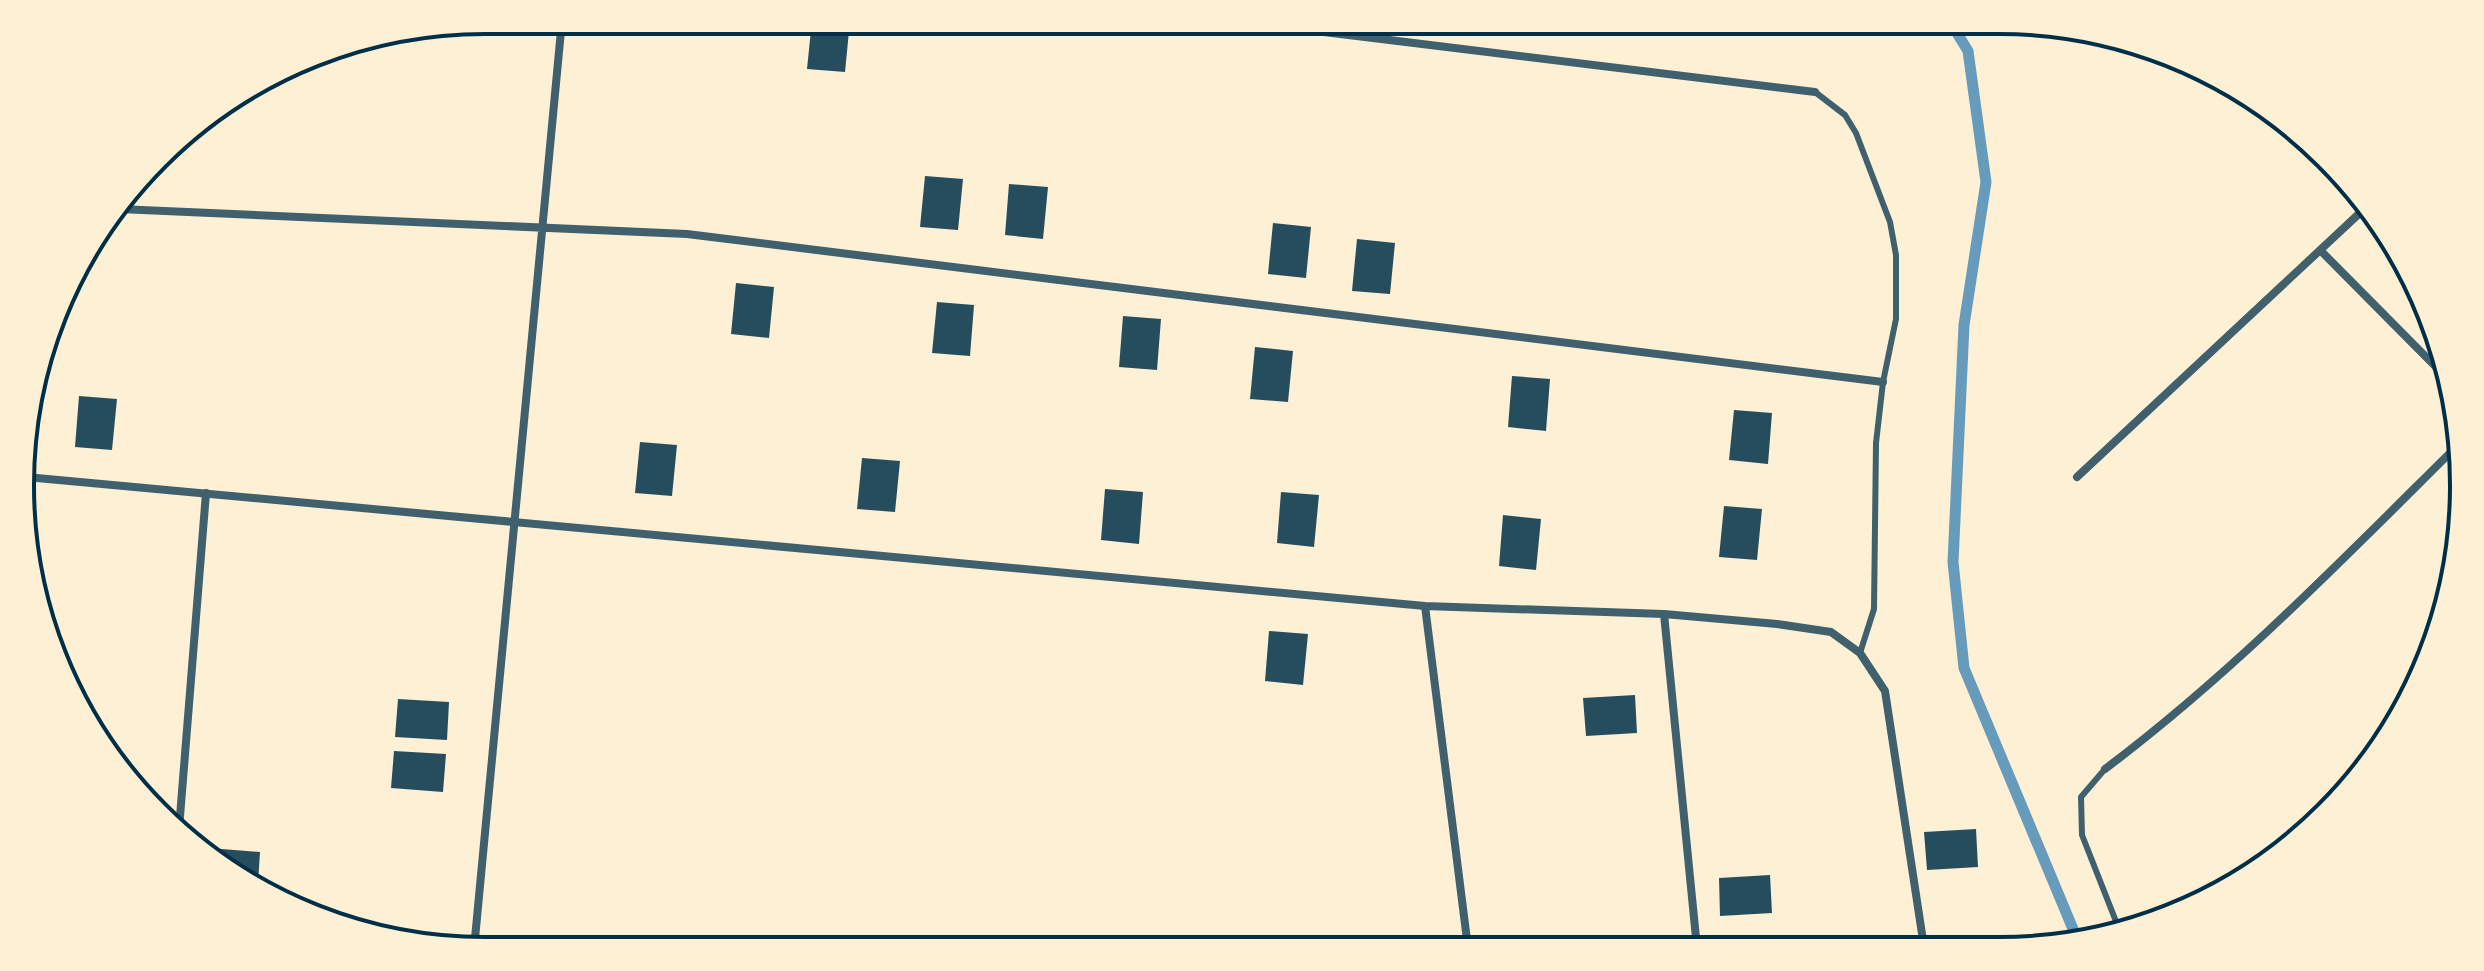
<svg xmlns="http://www.w3.org/2000/svg" width="2484" height="971" viewBox="0 0 2484 971" font-family="Helvetica,sans-serif">
<style>
.lines{fill:none;stroke-linecap:round;stroke-linejoin:round}
.stream{stroke:#669bbc;stroke-width:11}
.building{fill:#264d5e}
.service{stroke:#3f606c;stroke-width:6}
.minor{stroke:#3f606c;stroke-width:8}
.rim{fill:none;stroke:#003049;stroke-width:4}
</style>
<rect width="100%" height="100%" fill="#fdf0d5"/>
<g class="lines">
<path class="stream" d="M1949 20 1968 51 1986 182 1964 325 1953 562 1964 668 2078 941"/>
</g>
<path class="building" d="M812 20 850 21 845 72 807 69Z
M925 176 963 179 958 230 920 227Z
M1009 184 1048 187 1043 239 1005 235Z
M1273 223 1311 227 1306 278 1268 274Z
M1357 239 1395 243 1390 294 1352 291Z
M736 283 774 287 769 338 731 334Z
M937 302 974 305 970 356 932 353Z
M1123 316 1161 319 1157 370 1119 367Z
M1255 347 1293 351 1288 402 1250 399Z
M1512 376 1550 379 1546 431 1508 427Z
M79 396 117 399 112 450 75 447Z
M1734 410 1772 413 1768 464 1729 460Z
M640 442 677 445 672 496 635 493Z
M862 458 900 461 895 512 857 509Z
M1105 489 1143 492 1139 544 1101 540Z
M1281 492 1319 495 1314 547 1277 543Z
M1724 506 1762 509 1757 560 1719 557Z
M1503 515 1541 519 1536 570 1499 566Z
M1269 631 1308 634 1303 685 1265 681Z
M1635 695 1637 733 1586 736 1583 698Z
M398 699 449 702 447 740 395 737Z
M394 751 446 754 443 792 391 788Z
M1976 829 1978 867 1927 870 1924 832Z
M209 848 260 852 258 884 208 858Z
M1770 875 1772 913 1720 916 1719 878Z"/>
<g class="lines">
<path class="service" d="M1815 92 1845 115 1856 133 1890 222 1896 255V319L1883 382 1876 443 1874 609 1860 653
M2105 769 2081 797 2082 835 2119 929"/>
<path class="minor" d="M1226 20 1815 92
M119 209 687 234 1883 382
M2320 250 2441 372
M26 477 1425 606 1664 614 1777 624 1831 632 1860 653 1885 691 1924 947
M2077 477 2363 210
M1425 606 1468 948
M1664 614 1697 948
M2105 769C2234 672 2346 556 2460 443
M179 829 206 493
M474 949 562 20"/>
</g>
<path d="M0 0H2484V971H0ZM485 34H1999A451 451 0 0 1 2450 485V486A451 451 0 0 1 1999 937H485A451 451 0 0 1 34 486V485A451 451 0 0 1 485 34Z" fill="#fdf0d5" fill-rule="evenodd"/>
<path class="rim" d="M485 34H1999A451 451 0 0 1 2450 485V486A451 451 0 0 1 1999 937H485A451 451 0 0 1 34 486V485A451 451 0 0 1 485 34Z"/>
</svg>
